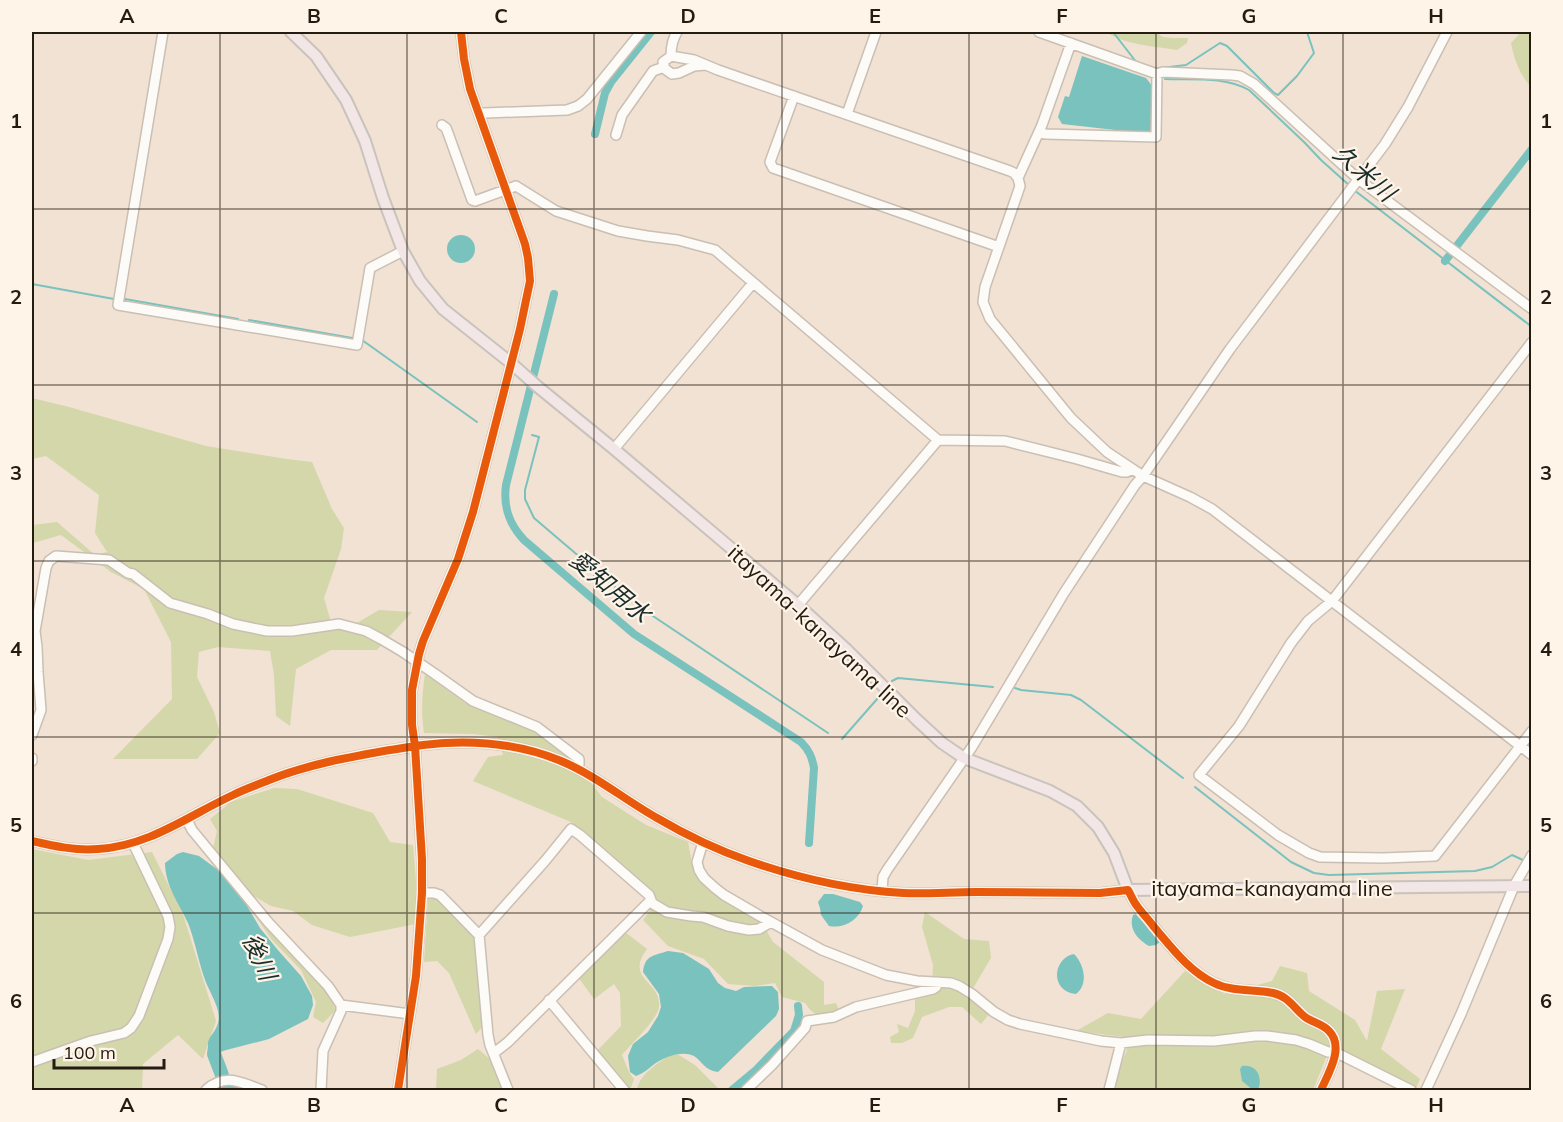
<svg xmlns="http://www.w3.org/2000/svg" width="1563" height="1122" viewBox="0 0 1563 1122" font-family="Mulish,'Noto Sans JP',sans-serif">
<style>
.green{fill:#d3d7aa}
.water{fill:#79c2bd}
.lines{fill:none;stroke-linecap:round;stroke-linejoin:round}
.stream{stroke:#79c2bd;stroke-width:2}
.canal{stroke:#79c2bd;stroke-width:8}
.river{stroke:#79c2bd;stroke-width:14}
.minor-casing{stroke:#cabfb3;stroke-width:12}
.major-casing{stroke:#cac3bb;stroke-width:14}
.minor{stroke:#fdfbf8;stroke-width:9}
.major{stroke:#f2e6e7;stroke-width:10}
.minor-bridge-casing{stroke:#cabfb3;stroke-width:12;stroke-linecap:butt}
.minor-bridge{stroke:#fdfbf8;stroke-width:9}
.cycleway-casing{stroke:#fff4e8;stroke-width:11}
.cycleway{stroke:#e8590c;stroke-width:8}
.grid{fill:none;stroke:#251c11;stroke-width:1.5;stroke-opacity:0.55}
.labels{text-anchor:middle;stroke-width:4.5;stroke-linejoin:round;paint-order:stroke}
.street-label{font-size:22px;fill:#251c11;stroke:#fff4e8}
.water-label{font-size:24px;font-style:italic;fill:#192d2d;stroke:#fff4e8}
.neatline{fill:none;stroke:#251c11;stroke-width:2}
.grid-label{font-size:20px;text-anchor:middle;font-weight:bold;fill:#251c11}
</style>
<rect width="100%" height="100%" fill="#f1e2d3"/>
<path class="green" d="M1107 32H1155L1163 37 1172 38H1188L1187 43 1177 50C1159 47 1120 44 1107 32Z
M1521 32H1531V87C1520 75 1514 59 1511 43Z
M32 398 69 407 206 446 287 459 312 462 332 509 344 528 341 549 324 598 333 629 345 630 379 610 412 612 377 650H331L296 669 290 726 276 716 274 675 270 651 218 647 199 652 197 677 214 712 220 733 197 759H113L172 699 171 642 144 589 111 572 61 535 33 543 32 547V528L33 525 57 522 95 555 107 552 95 533 99 495 46 456 32 459Z
M425 674 465 703 536 731 570 756 602 797 646 825 688 842 694 873 719 897 761 921 773 942 824 982V1005L836 1003 839 1010C822 1017 816 1019 805 1003L782 997 775 983 755 986 728 984 704 959 668 946 643 920 657 901 571 822 473 781 488 757 503 755 498 737 474 734 424 733C421 713 422 694 425 674Z
M274 788 297 789 373 813 390 842 413 845 418 905 416 924 350 937 312 925 293 911 271 906 252 895 325 987 336 1010 323 1023 313 1017 316 1002 301 970 272 940 243 898 211 857 217 831 210 819 231 802Z
M32 849 88 860 152 852 183 914 216 1021 203 1059 178 1035 143 1064 142 1090H32Z
M431 896 438 897 474 932 484 1025 476 1034 449 973 437 961 424 962 428 898Z
M925 912 964 939 989 941 991 958 972 990 990 1013 981 1024 962 1007H949L922 1017 913 1038 902 1043H891L890 1037 899 1032 897 1024 908 1028 915 1011V997L932 985 933 965 922 927Z
M625 932 647 949C624 980 662 981 659 1007 657 1020 631 1044 622 1055L629 1072 634 1079 630 1090H628L596 1052 621 1026 620 993 614 984 594 999 578 977Z
M1280 966 1307 973 1309 991 1355 1020 1367 1041 1377 991 1405 989 1381 1049 1420 1079 1416 1088 1331 1046 1313 1090H1115L1117 1074 1127 1050 1125 1037 1076 1031 1108 1013 1141 1019 1185 971 1224 994 1272 981Z
M478 1049 503 1070 511 1090H436L437 1069 461 1060Z
M674 1052 695 1065 720 1090H637C639 1074 661 1061 674 1052Z"/>
<path class="water" d="M1082 56 1146 78 1153 87 1151 134 1062 124 1058 117 1065 96 1069 97Z
M447 249a14 14 0 1 1 28 0a14 14 0 1 1-28 0Z
M183 852 199 856 218 870 233 885 246 904 260 928 277 949 301 976 312 996 313 1005 308 1019 269 1039 211 1054C210 1053 208 1047 208 1045 207 1035 222 1030 218 1011 215 999 208 989 204 977 198 959 195 941 188 923 179 904 165 885 165 863L177 854Z
M824 894H833L860 902 863 906C859 920 844 929 829 926L821 915 820 908 818 902Z
M1136 914 1140 915 1161 941 1156 945 1149 946C1138 940 1128 929 1133 915Z
M668 951 683 953 709 969 718 983 725 988 736 991 744 987 772 986 778 992 779 1009 776 1016 718 1072C704 1070 703 1062 694 1056 684 1051 670 1055 661 1060 652 1064 646 1073 636 1076L630 1072 628 1056 633 1044 648 1032 658 1016 661 1007 659 994 643 972C645 955 653 956 668 951Z
M1074 954C1084 964 1089 984 1076 994 1049 991 1053 958 1074 954Z
M1242 1066C1257 1064 1263 1077 1258 1090H1253L1242 1081 1240 1069Z"/>
<g class="lines">
<path class="stream" d="M1113 32 1137 63
M1153 69 1186 65 1220 43 1227 46 1274 93 1278 95 1297 76 1314 53 1307 32
M1165 79C1193 80 1224 76 1249 90L1304 142 1321 160 1350 186
M1354 190 1532 327
M32 284 114 299
M125 299 238 319
M249 320 352 338
M362 340 477 422
M532 435 539 437 525 490V499L534 518 635 604 828 733
M892 681 898 678 993 687
M1015 688 1021 690 1071 695 1081 700 1183 778
M842 739 878 698
M1195 787 1291 862 1314 873 1329 875 1475 871 1492 867 1512 855 1525 861"/>
<path class="canal" d="M595 134 605 93 611 82 651 32
M1445 261 1532 149
M554 294 506 485C503 507 509 524 524 540L634 634 801 742C809 750 812 757 814 768L809 843
M732 1090 756 1070 794 1031 799 1015 798 1006"/>
<path class="river" d="M222 1075 214 1054 215 1047 225 1042
M228 1086 232 1090"/>
<defs>
<path id="minor" d="M163 32 118 305 357 345 370 268 403 251
M1039 32 1157 74 1163 72 1232 75 1240 76 1254 84 1358 179 1532 309
M1071 43 1042 125 1018 178 1020 186 1018 192 985 287 983 302 990 319 1071 418 1107 452 1143 476 1190 497 1212 509 1532 755
M671 56C671 47 672 40 677 32
M706 65 694 66 679 73 672 74 665 69 663 62 671 56 694 60 718 70 1010 171 1014 173 1018 178
M794 96 770 162 773 168 999 247
M479 114 485 113 567 110 578 106 587 99 641 32
M847 114 876 32
M442 125 446 128 448 133 472 200 475 201 516 186 556 211 618 231 647 236 678 240 715 250 938 440 1005 441 1077 459 1122 472H1127L1132 469
M1039 133 1046 134 1156 137 1157 74
M616 135 622 115 653 71 664 67
M1532 342 1332 601 1308 621 1291 643 1239 726 1199 775 1278 835 1309 853 1320 857 1383 858 1435 856 1532 731
M614 449 753 283
M798 605 938 440
M435 674 473 701 537 727 579 759V764L576 768
M32 735 41 710 38 672 37 647 35 631 46 568 49 561 56 556 109 560 128 573 133 574 170 603 208 614 233 624 267 631H292L339 624 366 631 381 639 403 652
M32 758V761
M187 820 192 830 268 922 328 986 341 1005V1011L323 1051 321 1090
M32 841C54 846 76 851 98 849 149 846 188 816 233 795 245 789 257 785 269 780 306 765 345 758 384 751 404 748 424 744 445 743 483 741 525 746 561 761 595 775 625 800 657 818 686 835 717 850 749 861 798 878 851 890 903 893 927 894 952 892 976 892 1017 892 1059 893 1100 893L1128 890C1131 895 1133 901 1137 906 1142 913 1149 920 1154 927 1172 948 1189 971 1214 983 1232 992 1253 989 1273 993 1288 996 1294 1008 1305 1017 1312 1022 1323 1024 1329 1031 1345 1047 1328 1074 1321 1090
M703 842 697 862 699 870 704 878 715 888 724 895 760 916 822 950 886 975 917 981 951 983 959 986 972 994 994 1012 1008 1020 1020 1024 1101 1041 1121 1043 1148 1040 1214 1041 1255 1036H1267L1296 1040 1309 1044 1328 1052H1335L1411 1090
M882 891 883 877 887 870 972 747 1064 593 1135 485 1143 476 1230 349 1385 144 1408 107 1447 32
M422 893H434L440 895 479 935 488 1035 490 1045 508 1090
M479 935 545 861 571 829 580 835 649 895 651 900 650 902 667 912 691 916 703 917 728 926 749 930 759 929 771 922
M549 1000 624 1090
M341 1005 410 1014
M494 1053 508 1042 651 900
M32 1062 91 1041 124 1033 131 1028 139 1016 168 939 170 927 168 916 133 843
M206 1090C225 1073 240 1082 262 1090
M398 1090 416 976 422 893V859L415 746 412 725V690L419 654 423 641 458 559 473 512 520 329 530 281 528 258 525 244 470 89 464 59 461 32
M746 1090 772 1065 805 1028 807 1021 834 1017 856 1007 933 989 936 987 938 982
M1109 1090 1121 1043
M1426 1090 1461 1014 1514 886 1532 855"/>
<path id="major" d="M291 32 316 56 346 100 365 141 383 198 403 251 420 281 443 309 511 363 538 387 614 449 798 605 847 650 917 720 942 743 964 758 1050 791 1077 806 1098 827 1114 853 1128 890 1532 886"/>
</defs>
<use href="#minor" class="minor-casing"/>
<use href="#major" class="major-casing"/>
<use href="#minor" class="minor"/>
<use href="#major" class="major"/>
<defs>
<path id="minor-bridge" d="M403 652 435 674"/>
</defs>
<use href="#minor-bridge" class="minor-bridge-casing"/>
<use href="#minor-bridge" class="minor-bridge"/>
<defs>
<path id="cycleway" d="M32 841C54 846 76 851 98 849 149 846 188 816 233 795 245 789 257 785 269 780 306 765 345 758 384 751 404 748 424 744 445 743 483 741 525 746 561 761 595 775 625 800 657 818 686 835 717 850 749 861 798 878 851 890 903 893 927 894 952 892 976 892 1017 892 1059 893 1100 893L1128 890C1131 895 1133 901 1137 906 1142 913 1149 920 1154 927 1172 948 1189 971 1214 983 1232 992 1253 989 1273 993 1288 996 1294 1008 1305 1017 1312 1022 1323 1024 1329 1031 1345 1047 1328 1074 1321 1090
M398 1090 416 976 422 893V859L415 746 412 725V690L419 654 423 641 458 559 473 512 520 329 530 281 528 258 525 244 470 89 464 59 461 32"/>
</defs>
<use href="#cycleway" class="cycleway-casing"/>
<use href="#cycleway" class="cycleway"/>
</g>
<path class="grid" d="M220 32V1090M407 32V1090M594 32V1090M782 32V1090M969 32V1090M1156 32V1090M1343 32V1090M32 209H1532M32 385H1532M32 561H1532M32 737H1532M32 913H1532"/>
<g class="labels">
<g class="street-label">
<text transform="translate(820 631) rotate(43)" y="8">itayama-kanayama line</text>
<text x="1272" y="896">itayama-kanayama line</text>
</g>
<g class="water-label">
<text transform="translate(1364 173) rotate(41)" y="8">久米川</text>
<text transform="translate(610 587) rotate(40)" y="8">愛知用水</text>
<text transform="translate(259 957) rotate(66)" y="8">後川</text>
</g>
</g>
<rect width="1563" height="1122" fill="none" stroke="#fff4e8" stroke-width="66"/>
<path d="M54 1059v9h110v-9" fill="none" stroke="#251c11" stroke-width="3"/>
<text x="63" y="1059" font-size="18" fill="#251c11" stroke="#fff4e8" stroke-width="4.5" paint-order="stroke">100 m</text>
<rect x="33" y="33" width="1497" height="1056" class="neatline"/>
<g class="grid-label">
<text x="127" y="23">A</text>
<text x="314" y="23">B</text>
<text x="501" y="23">C</text>
<text x="688" y="23">D</text>
<text x="875" y="23">E</text>
<text x="1062" y="23">F</text>
<text x="1249" y="23">G</text>
<text x="1436" y="23">H</text>
<text x="16" y="128">1</text>
<text x="1546" y="128">1</text>
<text x="16" y="304">2</text>
<text x="1546" y="304">2</text>
<text x="16" y="480">3</text>
<text x="1546" y="480">3</text>
<text x="16" y="656">4</text>
<text x="1546" y="656">4</text>
<text x="16" y="832">5</text>
<text x="1546" y="832">5</text>
<text x="16" y="1008">6</text>
<text x="1546" y="1008">6</text>
<text x="127" y="1112">A</text>
<text x="314" y="1112">B</text>
<text x="501" y="1112">C</text>
<text x="688" y="1112">D</text>
<text x="875" y="1112">E</text>
<text x="1062" y="1112">F</text>
<text x="1249" y="1112">G</text>
<text x="1436" y="1112">H</text>
</g>
</svg>
